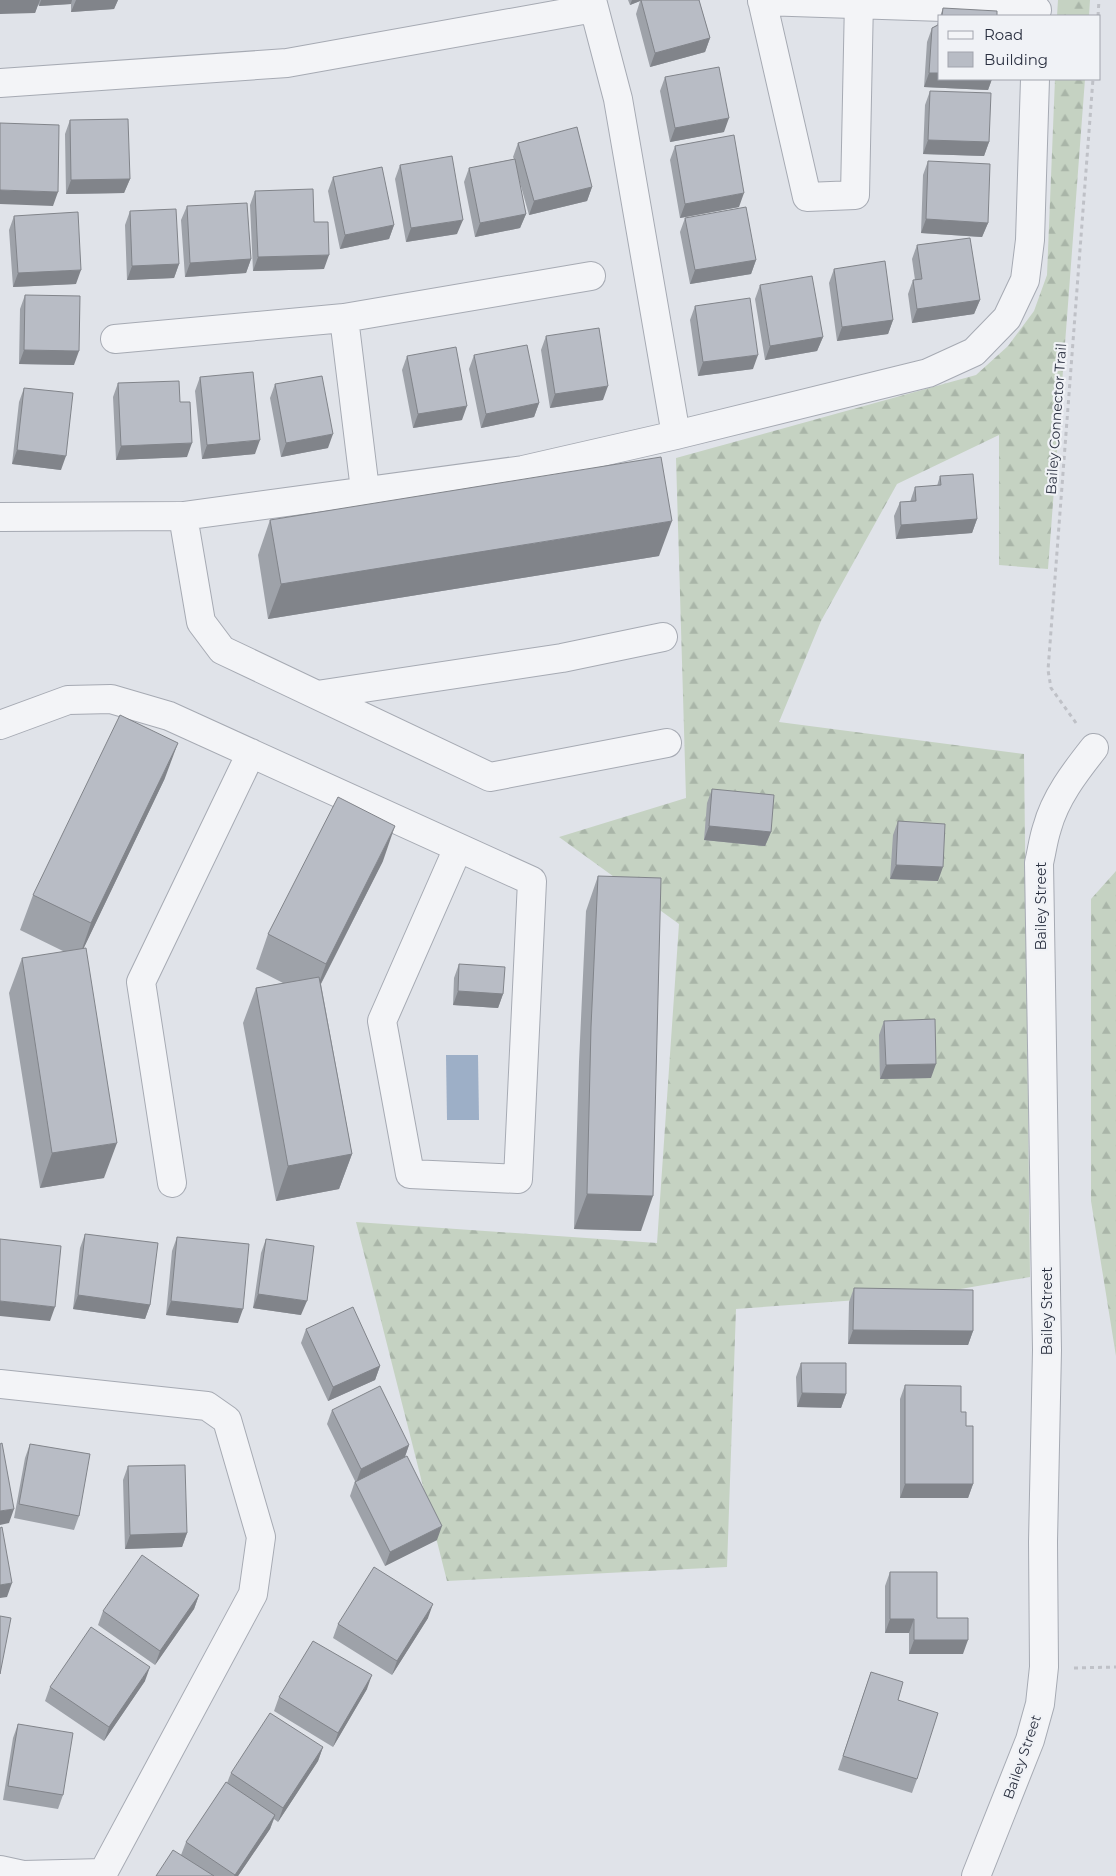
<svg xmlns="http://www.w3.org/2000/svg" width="1116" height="1876" viewBox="0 0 1116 1876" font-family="Montserrat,sans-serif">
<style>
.forest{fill:url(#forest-firs)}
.water{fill:#9dafc7}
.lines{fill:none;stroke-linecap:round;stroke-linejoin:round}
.minor-casing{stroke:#a6aab3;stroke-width:30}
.path{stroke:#bfc1c7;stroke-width:3;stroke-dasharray:4 4;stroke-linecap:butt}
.minor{stroke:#f3f4f7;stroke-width:28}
.wall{fill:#9ea2a9}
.shaded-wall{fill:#81848a}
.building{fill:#b8bcc5;stroke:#81848a}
.labels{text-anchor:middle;stroke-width:4.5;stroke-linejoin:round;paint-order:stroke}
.street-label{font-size:14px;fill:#2a3040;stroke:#f0f2f6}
</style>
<defs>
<pattern id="forest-firs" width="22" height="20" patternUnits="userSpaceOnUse" patternTransform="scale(1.25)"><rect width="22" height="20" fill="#c5d2c2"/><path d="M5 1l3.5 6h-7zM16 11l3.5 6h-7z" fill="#a9b5a8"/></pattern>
</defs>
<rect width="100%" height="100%" fill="#e0e3e9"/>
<path class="forest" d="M1058 0H1090L1089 16H1057Z
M1055 79H1085L1048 569 999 565V435L897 484 821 621 779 722 1024 754 1030 1277 926 1295 736 1309 727 1567 447 1581 356 1222 657 1243 679 924 559 837 686 798 676 458 976 375 1008 346 1034 311 1047 275Z
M1116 871V1356L1091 1201V899Z"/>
<path class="water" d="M446 1055H478L479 1120H447Z"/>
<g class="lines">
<defs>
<path id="minor" d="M592 0 618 99 676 435
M762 0 807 197 855 195 859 0
M762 1 1037 10
M0 83 287 63 594 8
M344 318 365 490
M115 339 344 318 591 276
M183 516 201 622 222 650 490 777 667 743
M0 517 183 516 523 470 676 435 928 373 974 352 1007 318 1025 280 1030 240 1035 79
M317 695 562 658 663 637
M0 725 68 700 111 699 169 716 532 881 518 1179 410 1174 382 1021 458 848
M172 1183 141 982 251 753
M0 1384 207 1406 227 1420 261 1537 253 1594 103 1873 23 1875 0 1870
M976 1876 1030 1740 1040 1704 1044 1667 1043 1542 1047 1350 1039 863C1042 851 1043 840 1047 828 1055 798 1075 772 1094 748"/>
</defs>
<use href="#minor" class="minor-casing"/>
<path class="path" d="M1098 16 1099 0
M1076 723 1051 688 1048 670 1093 79
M1074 1668 1116 1667"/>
<use href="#minor" class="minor"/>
</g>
<path class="wall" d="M0 0H118L114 9 71 12V4L39 6 38 4 35 13Z
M628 0H699L710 38 705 52 650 67 636 14 640 1 630 5Z
M943 8 997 16H940V79H992L988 90 924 87 927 42 932 28 937 25 938 22Z
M665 77 724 132 670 142 660 91Z
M930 91 989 142 984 156 923 154 925 105Z
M70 120 130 179 124 193 66 194 65 134Z
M518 143 592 187 587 201 529 215 517 172 526 214 520 228 475 237 464 182 469 168 514 159 513 157Z
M675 146 739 207 680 218 670 160Z
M928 161 988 223 982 237 921 233 923 175Z
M400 165 457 234 406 242 395 179Z
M333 177 394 225 389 239 340 249 328 191Z
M255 191 314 222 324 269 253 271 250 205Z
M187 206 251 259 246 273 185 277 181 220Z
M130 211 179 264 174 278 127 280 125 225Z
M14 216 76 284 13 287 9 230Z
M685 218 756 260 751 274 690 284 680 232Z
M917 245 980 300 974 314 912 323 908 294 913 280H915L912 259Z
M834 269 893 320 888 334 837 341 829 283Z
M760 285 823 337 817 351 765 360 755 299Z
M25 295 74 365 19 364 20 309Z
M695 306 753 369 698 376 690 320Z
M546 336 603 400 550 408 541 350Z
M474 355 539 403 534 417 481 428 469 369Z
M407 356 462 420 413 428 402 370Z
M200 377 255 454 202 459 195 391Z
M118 383 180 402 187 457 116 460 113 397Z
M275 384 328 448 281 457 270 398Z
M24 388 61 470 12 464 19 402Z
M940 476 977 519 972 533 896 539 894 516 900 502H910L915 487 937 486Z
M270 520 659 556 268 619 258 555Z
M165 778 83 949 104 1178 40 1188 9 993 22 958 65 952 20 930 33 895Z
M712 789 771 832 765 846 704 840 707 803Z
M898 821 938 881 890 879 893 835Z
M383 861 321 984 352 1154 339 1189 276 1201 243 1023 256 988 283 983 256 969 268 934Z
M598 876 641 1231 574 1229 579 1062 586 911Z
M459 964 503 994 498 1008 453 1005 454 978Z
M884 1021 931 1078 880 1079 879 1035Z
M85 1234 150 1305 145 1319 73 1309 80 1248Z
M177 1237 238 1323 166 1315 172 1251Z
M266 1239 301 1315 253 1308 261 1253Z
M854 1288 973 1331 968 1345 848 1344 849 1302Z
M306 1329 380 1366 375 1380 328 1401 301 1343Z
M801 1363 846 1394 841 1408 797 1407 796 1377Z
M905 1385 961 1412 966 1426 973 1484 968 1498H900V1399Z
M332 1410 409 1445 405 1457 437 1540 385 1566 350 1496 355 1481 327 1424Z
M30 1444 79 1516 74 1530 14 1518 25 1458Z
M128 1466 187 1533 182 1547 125 1549 123 1480Z
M890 1572 937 1618 963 1654H909V1633H885V1586Z
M199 1595 194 1609 155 1665 98 1625 103 1611Z
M428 1618 392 1675 333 1638 338 1624Z
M871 1672 898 1700 917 1779 912 1793 838 1770Z
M145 1681 104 1741 45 1701 50 1687Z
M367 1689 333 1747 274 1711 279 1697Z
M18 1724 63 1795 58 1809 3 1800 13 1738Z
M323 1747 318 1761 278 1822 274 1819 270 1829 238 1876H156L181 1855 186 1842 227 1783 231 1773Z"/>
<path class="shaded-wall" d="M0 0H40L35 13 0 14Z
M41 0H72L71 4 39 6Z
M76 0H118L114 9 71 12Z
M632 0H641L640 1 630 5Z
M710 38 705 52 650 67 655 53Z
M929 73H940V79H992L988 90 924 87Z
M729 118 724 132 670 142 675 128Z
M928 140 989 142 984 156 923 154Z
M130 179 124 193 66 194 71 180Z
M592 187 587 201 529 215 534 201Z
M0 190 58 192 53 206 0 204Z
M744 193 739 207 680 218 685 204Z
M526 214 520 228 475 237 480 223Z
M926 219 988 223 982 237 921 233Z
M463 220 457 234 406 242 411 228Z
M394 225 389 239 340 249 345 235Z
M329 255 324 269 253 271 258 257Z
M251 259 246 273 185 277 190 263Z
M756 260 751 274 690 284 695 270Z
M179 264 174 278 127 280 132 266Z
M81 270 76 284 13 287 18 273Z
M980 300 974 314 912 323 917 309Z
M893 320 888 334 837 341 842 327Z
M823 337 817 351 765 360 770 346Z
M24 350 79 351 74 365 19 364Z
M758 355 753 369 698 376 703 362Z
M608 386 603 400 550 408 555 394Z
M539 403 534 417 481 428 486 414Z
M467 406 462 420 413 428 418 414Z
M333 434 328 448 281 457 286 443Z
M260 440 255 454 202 459 207 445Z
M192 443 187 457 116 460 121 446Z
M17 450 66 456 61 470 12 464Z
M977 519 972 533 896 539 901 525Z
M672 521 659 556 268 619 281 584Z
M178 743 165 778 79 958 91 923Z
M395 826 383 861 313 999 326 964Z
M709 826 771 832 765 846 704 840Z
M896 865 943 867 938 881 890 879Z
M458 991 503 994 498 1008 453 1005Z
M936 1064 931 1078 880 1079 886 1065Z
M117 1143 104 1178 40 1188 52 1153Z
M352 1154 339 1189 276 1201 288 1166Z
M587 1194 653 1196 641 1231 574 1229Z
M258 1294 307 1301 301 1315 253 1308Z
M78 1295 150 1305 145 1319 73 1309Z
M0 1301 55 1307 50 1321 0 1316Z
M171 1301 243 1309 238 1323 166 1315Z
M853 1330 973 1331 968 1345 848 1344Z
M380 1366 375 1380 328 1401 333 1387Z
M802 1393 846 1394 841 1408 797 1407Z
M409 1445 404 1459 356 1483 361 1469Z
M905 1484H973L968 1498H900Z
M14 1509 9 1523 0 1525V1511Z
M442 1526 437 1540 385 1566 390 1552Z
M187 1533 182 1547 125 1549 130 1535Z
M12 1583 7 1597 0 1598V1585Z
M199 1595 194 1609 155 1665 160 1651Z
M433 1604 428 1618 392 1675 397 1661Z
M890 1619H914L909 1633H885Z
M914 1640H968L963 1654H909Z
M150 1667 145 1681 104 1741 109 1727Z
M372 1675 367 1689 333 1747 338 1733Z
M323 1747 318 1761 278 1822 283 1808Z
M275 1815 270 1829 238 1876H234Z"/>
<path class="building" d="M641 0H699L710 38 655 53Z
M943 8 997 11V16H942Z
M940 24V73H929L932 28Z
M719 67 729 118 675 128 665 77Z
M930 91 991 93 989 142 928 140Z
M128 119 130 179 71 180 70 120Z
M0 123 59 125 58 192 0 190Z
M577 127 592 187 534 201 518 143Z
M734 135 744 193 685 204 675 146Z
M452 156 463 220 411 228 400 165Z
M515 159 526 214 480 223 469 168Z
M928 161 990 164 988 223 926 219Z
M382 167 394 225 345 235 333 177Z
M313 189 314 222H328L329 255 258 257 255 191Z
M247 203 251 259 190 263 187 206Z
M746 207 756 260 695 270 685 218Z
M176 209 179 264 132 266 130 211Z
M78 212 81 270 18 273 14 216Z
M970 238 980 300 917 309 913 280 922 279 917 245Z
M885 261 893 320 842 327 834 269Z
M812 276 823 337 770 346 760 285Z
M25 295 80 296 79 351 24 350Z
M750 298 758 355 703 362 695 306Z
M599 328 608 386 555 394 546 336Z
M527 345 539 403 486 414 474 355Z
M456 347 467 406 418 414 407 356Z
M253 372 260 440 207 445 200 377Z
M322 376 333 434 286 443 275 384Z
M179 381 180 402H190L192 443 121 446 118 383Z
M24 388 73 393 66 456 17 450Z
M661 457 672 521 281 584 270 520Z
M973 474 977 519 901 525 900 502 916 501 915 487 941 485 940 476Z
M120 715 178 743 91 923 33 895Z
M712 789 774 795 771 832 709 826Z
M338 797 395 826 326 964 268 934Z
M898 821 945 824 943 867 896 865Z
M598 876 661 878 653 1196 587 1194 591 1027Z
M86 948 117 1143 52 1153 22 958Z
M459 964 505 967 503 994 458 991Z
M319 977 352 1154 288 1166 256 988Z
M935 1019 936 1064 886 1065 884 1021Z
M85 1234 158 1243 150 1305 78 1295Z
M177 1237 249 1244 243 1309 171 1301Z
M0 1239 61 1246 55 1307 0 1301Z
M266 1239 314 1246 307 1301 258 1294Z
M854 1288 973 1290V1331L853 1330Z
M353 1307 380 1366 333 1387 306 1329Z
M801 1363H846V1394L802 1393Z
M905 1385 961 1386V1412H966V1426H973V1484H905Z
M380 1386 409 1445 361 1469 332 1410Z
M2 1443 14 1509 0 1511V1444Z
M30 1444 90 1454 79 1516 19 1504Z
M407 1456 442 1526 390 1552 355 1482Z
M185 1465 187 1533 130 1535 128 1466Z
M2 1527 12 1583 0 1585V1528Z
M142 1555 199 1595 160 1651 103 1611Z
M374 1567 433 1604 397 1661 338 1624Z
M890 1572H937V1618H968V1640H914V1619H890Z
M0 1616 11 1618 0 1674Z
M91 1627 150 1667 109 1727 50 1687Z
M313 1641 372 1675 338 1733 279 1697Z
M871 1672 903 1682 898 1700 938 1713 917 1779 843 1756Z
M270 1713 323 1747 283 1808 231 1773Z
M18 1724 73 1733 63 1795 8 1786Z
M226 1782 275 1815 235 1875 186 1842Z
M173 1850 214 1876H156Z"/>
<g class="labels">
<g class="street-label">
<text transform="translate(1056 419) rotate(-86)" y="5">Bailey Connector Trail</text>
<text transform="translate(1041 906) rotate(-90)" y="5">Bailey Street</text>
<text transform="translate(1047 1311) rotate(-90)" y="5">Bailey Street</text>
<text transform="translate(1022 1757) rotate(-71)" y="5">Bailey Street</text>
</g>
</g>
<rect x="938" y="15" width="162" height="65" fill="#f0f2f6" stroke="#a1a4ad"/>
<rect x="948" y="31" width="25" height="8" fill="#f3f4f7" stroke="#a1a4ad"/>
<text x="984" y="40" font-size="15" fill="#2a3040">Road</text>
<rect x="948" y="52" width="25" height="15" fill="#b8bcc5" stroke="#a1a4ad"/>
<text x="984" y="65" font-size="15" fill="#2a3040">Building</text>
</svg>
